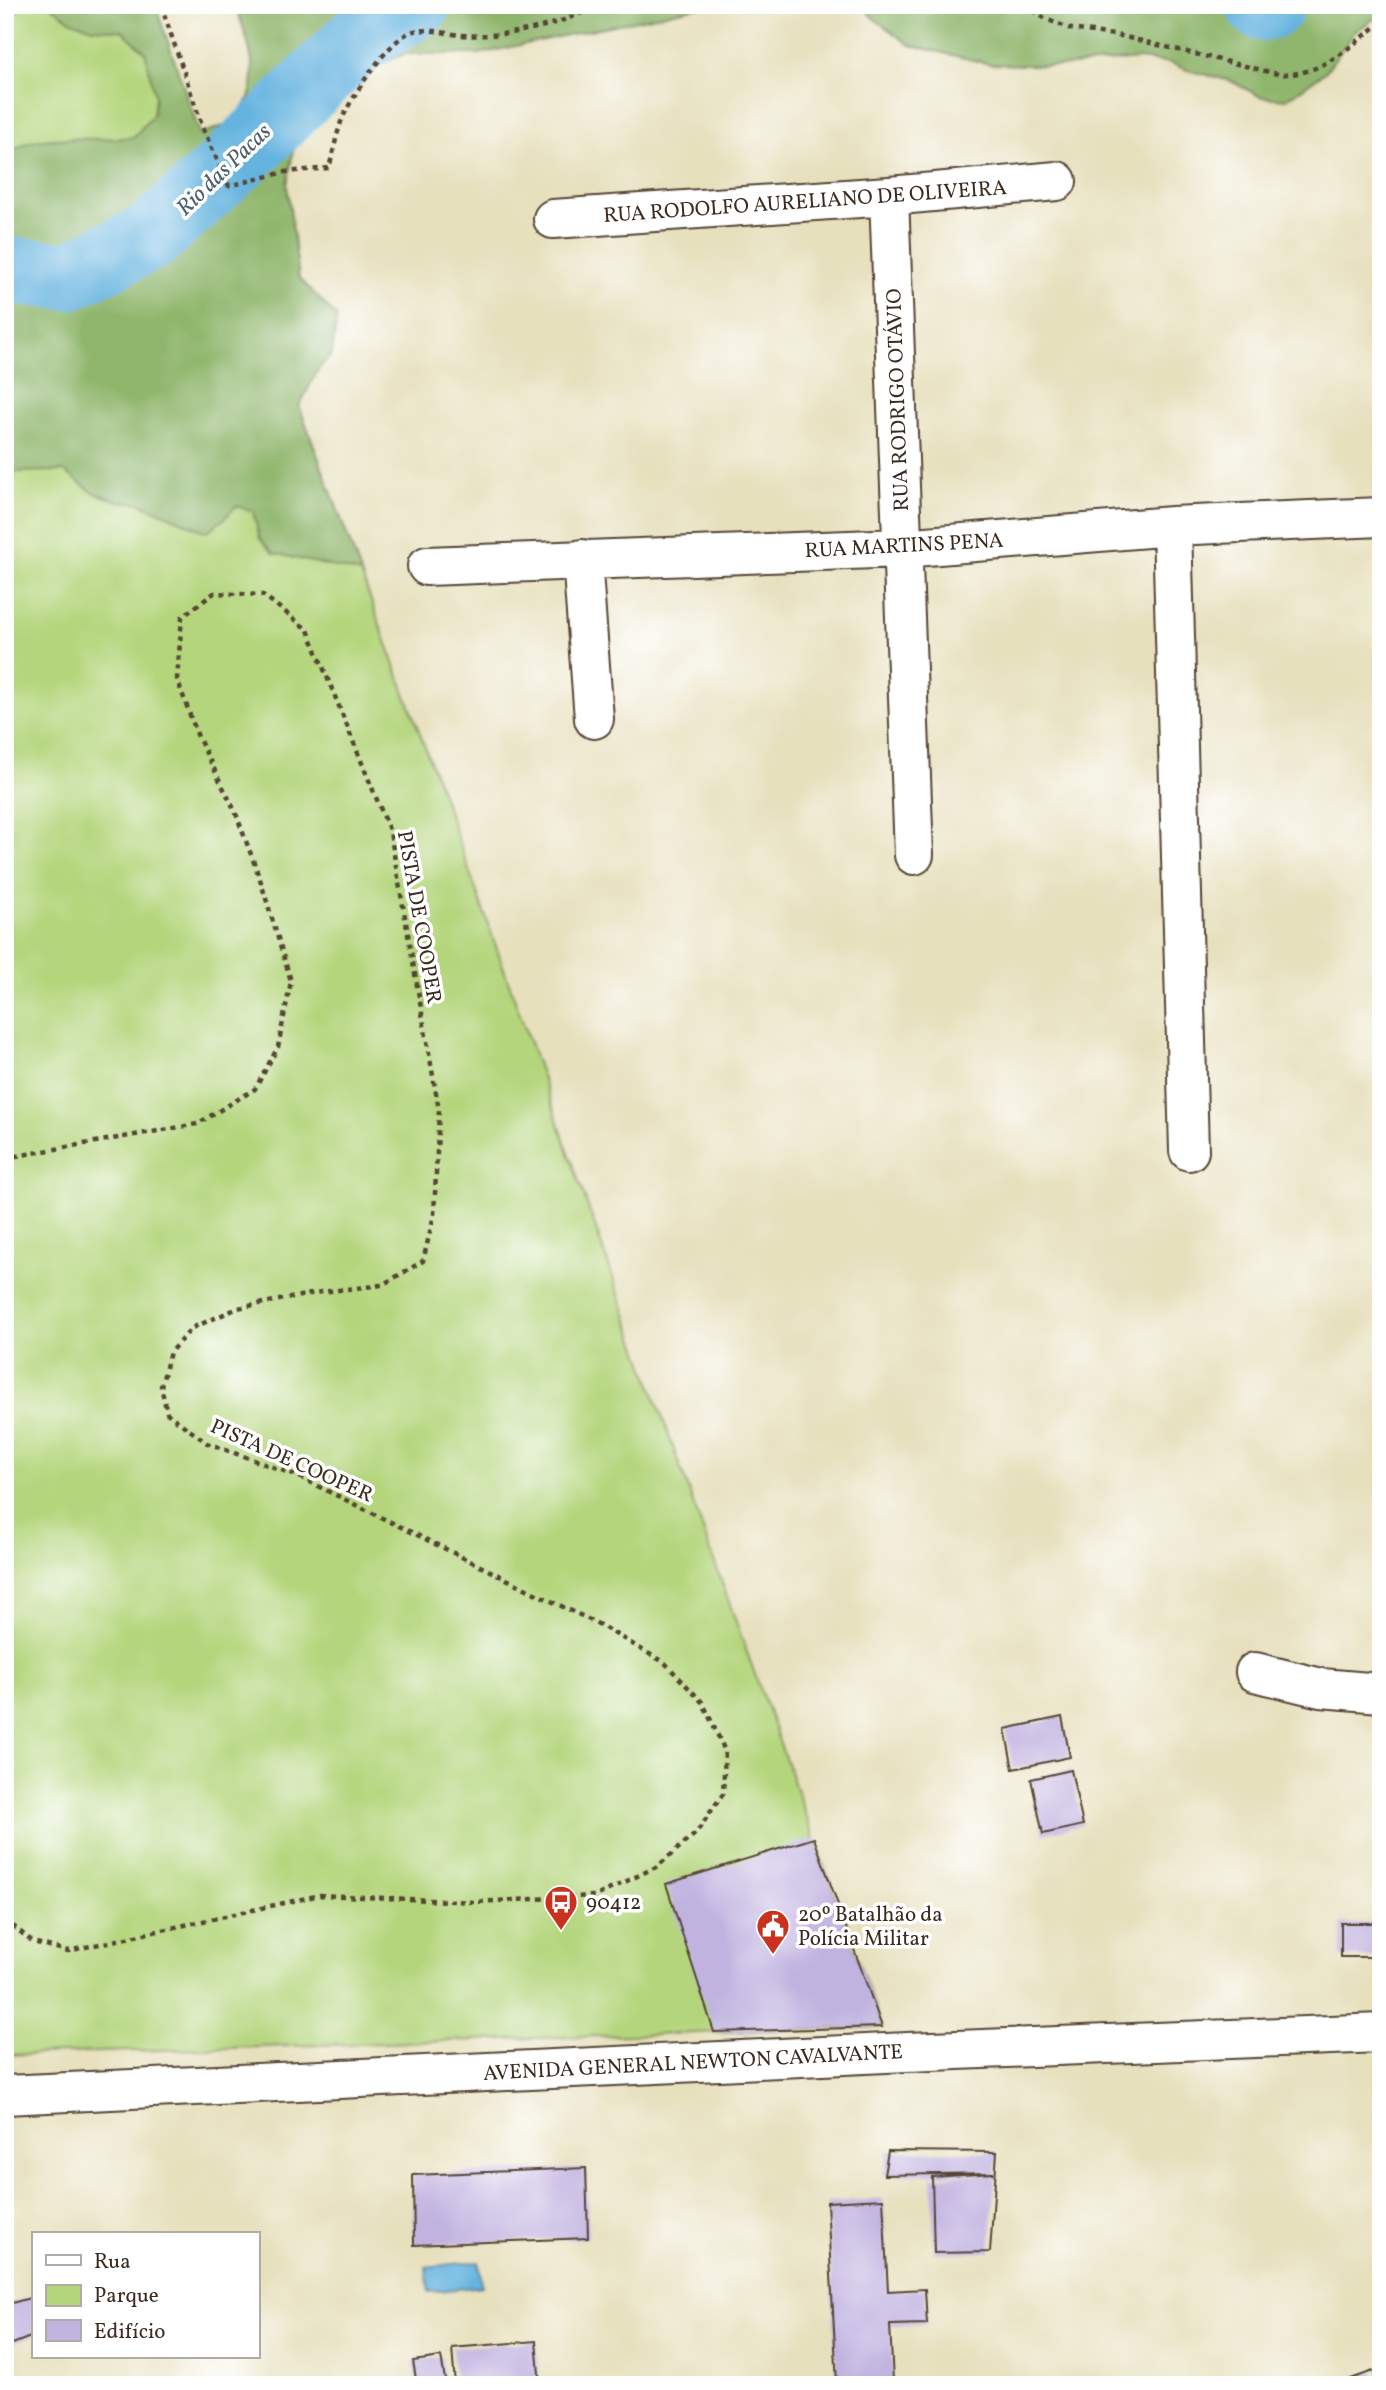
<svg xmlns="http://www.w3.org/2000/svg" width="1386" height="2390" viewBox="0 0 1386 2390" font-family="Vollkorn,serif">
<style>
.green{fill:#b4d57c;stroke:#78804d;stroke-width:2}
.forest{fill:#8fb66c;stroke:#657045;stroke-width:2}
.water{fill:#65b3df;stroke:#506e7e;stroke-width:2}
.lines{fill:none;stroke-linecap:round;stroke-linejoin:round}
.river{stroke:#65b3df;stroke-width:68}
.building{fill:#c1b3e0}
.minor-casing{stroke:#554536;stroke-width:42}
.primary-casing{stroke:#554536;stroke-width:42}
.path{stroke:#554536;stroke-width:4.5;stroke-dasharray:5 5;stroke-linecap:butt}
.minor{stroke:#fff;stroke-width:38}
.primary{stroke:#fff;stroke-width:38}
.labels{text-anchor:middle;stroke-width:7;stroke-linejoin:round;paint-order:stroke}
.street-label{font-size:21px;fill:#3b2a1e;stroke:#fff}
.poi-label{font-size:21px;fill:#3b2a1e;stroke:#fff;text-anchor:start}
.water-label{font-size:23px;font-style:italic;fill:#4c616b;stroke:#fff}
</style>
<rect width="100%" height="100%" fill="#fff"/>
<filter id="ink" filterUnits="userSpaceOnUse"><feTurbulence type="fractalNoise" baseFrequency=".0143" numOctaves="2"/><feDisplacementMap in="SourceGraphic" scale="14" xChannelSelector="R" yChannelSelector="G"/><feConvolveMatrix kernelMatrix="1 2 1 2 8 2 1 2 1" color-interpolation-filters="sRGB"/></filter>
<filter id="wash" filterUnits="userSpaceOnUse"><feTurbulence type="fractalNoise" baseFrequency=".00686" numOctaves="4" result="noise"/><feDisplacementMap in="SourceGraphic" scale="28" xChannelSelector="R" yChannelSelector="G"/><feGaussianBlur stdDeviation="1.57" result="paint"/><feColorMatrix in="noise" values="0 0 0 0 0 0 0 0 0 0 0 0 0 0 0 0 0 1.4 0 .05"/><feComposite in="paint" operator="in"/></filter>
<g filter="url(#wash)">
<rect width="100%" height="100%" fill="#e7e0bd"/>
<path class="green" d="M5 5H155L208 158 440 788 669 1436 882 2027 5 2055Z"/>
<path class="forest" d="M49 5H155L200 134C208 131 218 129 226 124 270 98 250 43 235 5H707L479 54H404L362 72 318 106 296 135 287 185 299 278 337 317 332 354 319 368 299 406 361 573 273 553 260 539 253 511 236 506 224 519 206 532 140 503 119 501 94 493 64 471 5 472V155C14 150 25 142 35 141 68 136 101 141 134 137L153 115 155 96 145 52 123 31 93 28 72 21Z
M863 5H1381V14L1355 32 1325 72 1287 99 1261 97 1231 81 1187 70 1171 63 1140 59 1061 66 990 64 910 45 872 17Z"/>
<path class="water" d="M479 2261 482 2286 429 2292 426 2267Z"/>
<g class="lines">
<path class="river" d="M1260 5 1264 7 1271 5
M5 270 69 276 152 236 232 164 360 38 416 5"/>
</g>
<g id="blocks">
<path class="building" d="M1062 1717 1070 1757 1013 1769 1005 1729Z
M1071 1770 1083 1825 1043 1834 1031 1779Z
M814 1838 882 2027 714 2032 666 1884Z
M1341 1923H1381V1957H1341Z
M888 2151 997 2152 990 2252 934 2253 932 2177 994 2173 884 2175Z
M586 2168 588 2238 414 2245 413 2175Z
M883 2199 888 2291 925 2289 927 2324 890 2325 893 2381 837 2384 827 2202Z
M33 2297V2336L5 2347V2305Z
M536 2341 540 2385H455L452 2348Z
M441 2357 446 2385H417L413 2361Z
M1373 2371 1378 2385H1337V2384Z"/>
</g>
</g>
<g filter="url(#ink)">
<use href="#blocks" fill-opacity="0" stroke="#554536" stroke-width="2"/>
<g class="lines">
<defs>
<path id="minor" d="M889 196 914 855
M553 219 889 196 1057 181
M1172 526 1189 1151
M582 559 594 719
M427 566 902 548 1172 526 1381 517
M1255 1672 1321 1688 1381 1693"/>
<path id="primary" d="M5 2095 907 2052 1381 2033"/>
</defs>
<use href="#minor" class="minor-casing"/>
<use href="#primary" class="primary-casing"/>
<path class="path" d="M161 5 204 131 229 186 285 172 329 168C333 153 336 137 341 122 349 100 391 35 414 31 429 28 447 34 462 35 504 38 561 26 597 5
M1024 5 1046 19 1071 29 1121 36 1278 74C1321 77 1348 47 1381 23
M5 1158 197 1124 255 1089 278 1047 291 981 260 879 235 811 198 737 177 679 182 617 214 593 263 595 308 630 390 832 439 1110 434 1215 423 1261 382 1285 321 1292 238 1308 192 1328 170 1352 161 1386 167 1413 207 1443 295 1475 598 1624 665 1663 703 1703 725 1751 723 1794 696 1833 658 1866 596 1896 474 1902 320 1895 68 1951 33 1942 13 1926 5 1901"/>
<use href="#minor" class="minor"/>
<use href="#primary" class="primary"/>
</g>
</g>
<defs>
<symbol id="bus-pin" viewBox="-11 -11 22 30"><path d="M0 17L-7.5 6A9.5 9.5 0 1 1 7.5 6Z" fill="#c8321e" stroke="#fff"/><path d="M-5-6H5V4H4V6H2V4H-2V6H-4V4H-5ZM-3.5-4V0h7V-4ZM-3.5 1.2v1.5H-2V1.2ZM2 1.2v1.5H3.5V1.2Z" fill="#fff"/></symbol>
<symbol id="civic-pin" viewBox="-11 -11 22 30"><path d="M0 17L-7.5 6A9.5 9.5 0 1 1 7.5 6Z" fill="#c8321e" stroke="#fff"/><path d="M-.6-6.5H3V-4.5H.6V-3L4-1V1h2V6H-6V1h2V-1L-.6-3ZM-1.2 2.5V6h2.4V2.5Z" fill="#fff"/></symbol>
</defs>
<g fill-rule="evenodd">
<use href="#bus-pin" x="542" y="1883" width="38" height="52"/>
<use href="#civic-pin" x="754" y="1907" width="38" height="52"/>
</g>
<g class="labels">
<g class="street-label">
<text transform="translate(805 201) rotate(-4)" y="7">RUA RODOLFO AURELIANO DE OLIVEIRA</text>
<text transform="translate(897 400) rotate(-92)" y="7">RUA RODRIGO OTÁVIO</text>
<text transform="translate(904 545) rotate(-3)" y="7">RUA MARTINS PENA</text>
<text transform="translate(420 917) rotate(80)" y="7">PISTA DE COOPER</text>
<text transform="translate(292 1460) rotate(24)" y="7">PISTA DE COOPER</text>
<text transform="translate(693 2062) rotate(-3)" y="7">AVENIDA GENERAL NEWTON CAVALVANTE</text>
</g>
<g class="poi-label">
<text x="586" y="1909">90412</text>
<text x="798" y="1921">20º Batalhão da<tspan x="798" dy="24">Polícia Militar</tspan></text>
</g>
<g class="water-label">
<text transform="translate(223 169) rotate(-44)" y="8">Rio das Pacas</text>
</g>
</g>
<rect width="1386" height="2390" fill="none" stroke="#fff" stroke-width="28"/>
<rect x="32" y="2232" width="228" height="126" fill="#ffffff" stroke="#b1aaa5" stroke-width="2"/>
<rect x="46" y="2255" width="35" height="10" fill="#ffffff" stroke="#b1aaa5" stroke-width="2"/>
<text x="94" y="2268" font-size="21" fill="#3b2a1e">Rua</text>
<rect x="46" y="2285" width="35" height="21" fill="#b4d57c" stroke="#b1aaa5" stroke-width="2"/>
<text x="94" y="2302" font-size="21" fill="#3b2a1e">Parque</text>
<rect x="46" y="2320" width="35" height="21" fill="#c1b3e0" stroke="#b1aaa5" stroke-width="2"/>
<text x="94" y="2338" font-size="21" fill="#3b2a1e">Edifício</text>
</svg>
